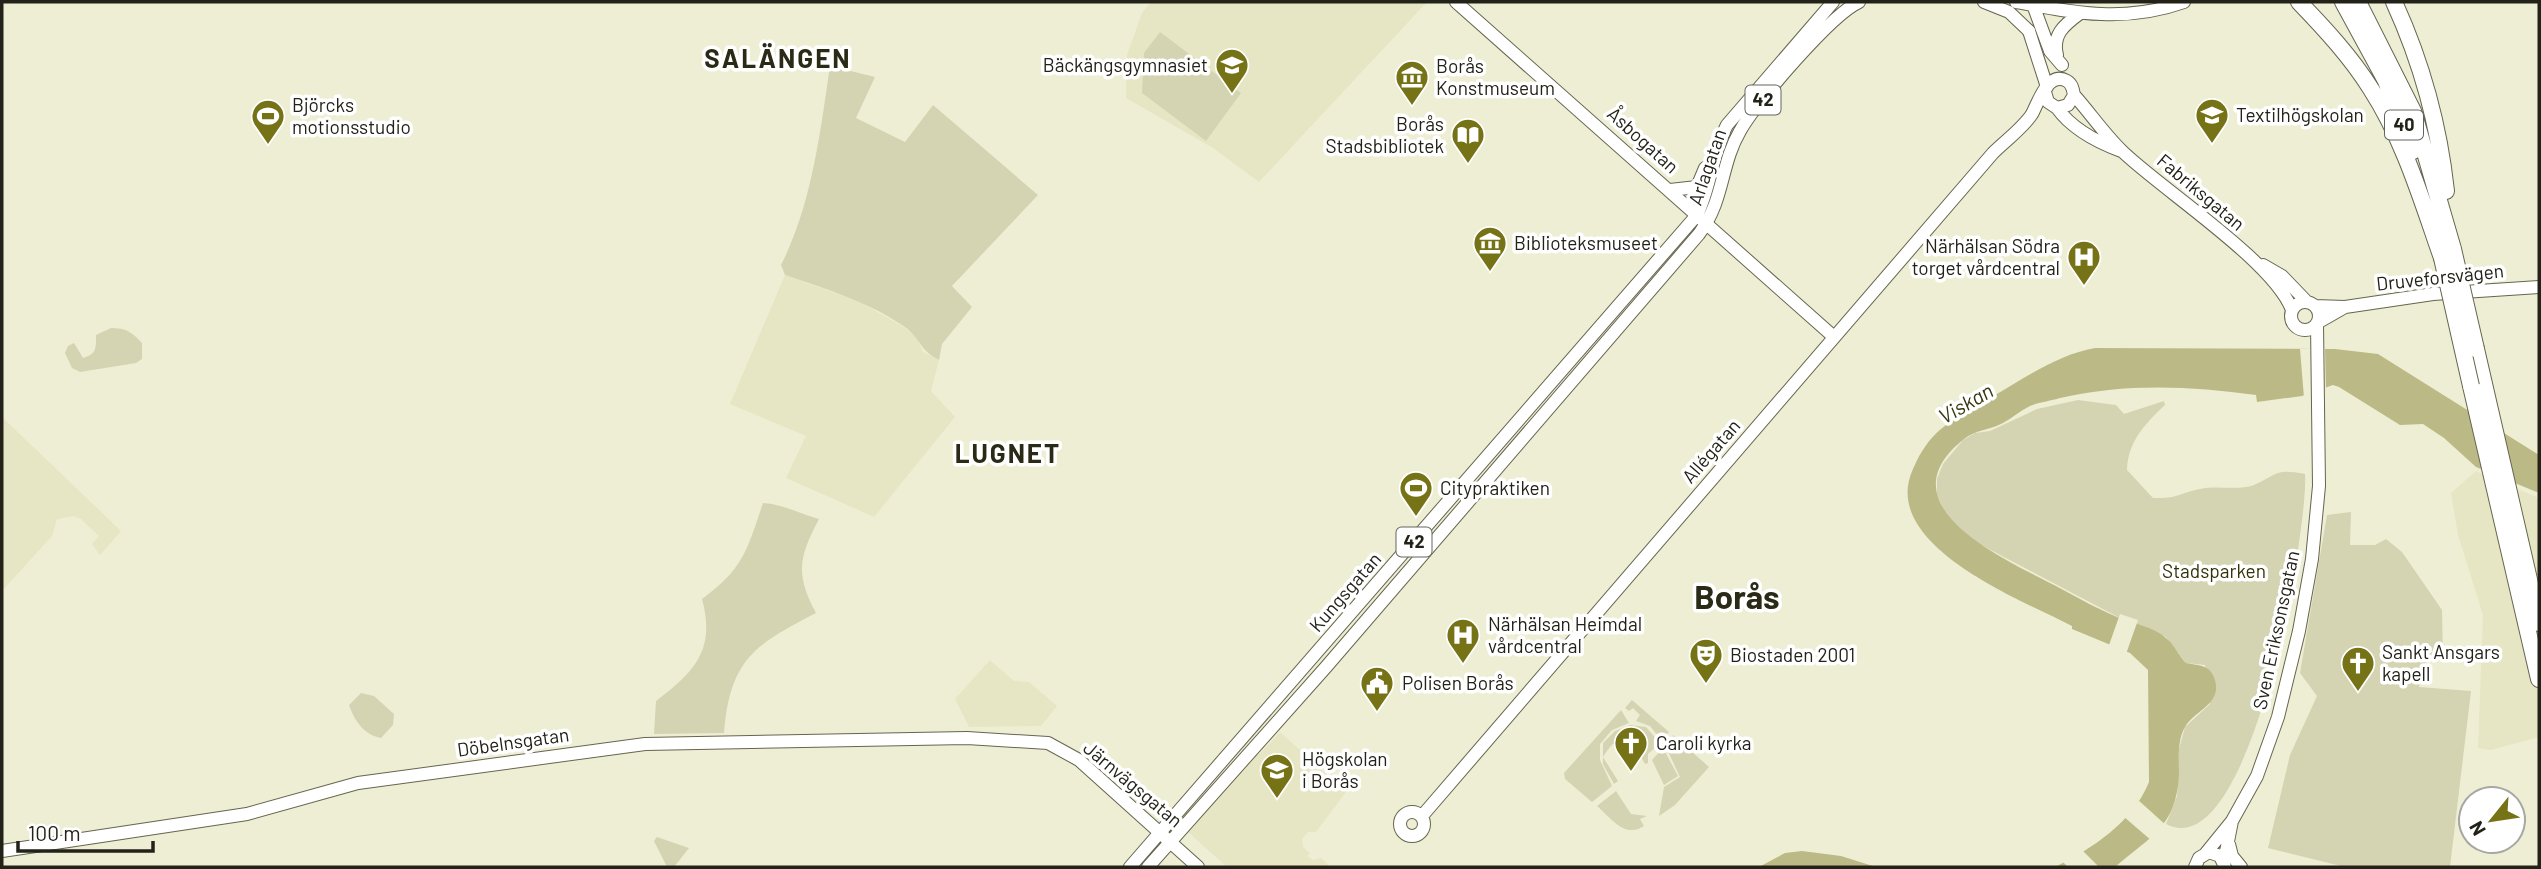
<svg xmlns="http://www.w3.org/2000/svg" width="2541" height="869" viewBox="0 0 2541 869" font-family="Barlow,sans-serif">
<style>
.built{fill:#e6e6c4}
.green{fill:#d4d4b3}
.water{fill:#bbba86}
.pier{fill:#eeeed4}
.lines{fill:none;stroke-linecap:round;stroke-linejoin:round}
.secondary-casing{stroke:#66654f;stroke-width:14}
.primary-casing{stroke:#66654f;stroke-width:14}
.highway-casing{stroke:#66654f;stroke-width:18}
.secondary{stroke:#fff;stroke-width:12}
.primary{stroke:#fff;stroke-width:12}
.highway{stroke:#fff;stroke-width:16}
.highway-bridge-casing{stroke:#66654f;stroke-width:18;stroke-linecap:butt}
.highway-bridge{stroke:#fff;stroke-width:16}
.labels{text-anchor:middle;stroke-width:7;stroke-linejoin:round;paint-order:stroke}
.shield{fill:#fff;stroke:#64645e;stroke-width:2}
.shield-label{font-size:18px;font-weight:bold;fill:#222219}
.poi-label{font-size:19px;fill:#222219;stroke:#fff;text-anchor:start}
.street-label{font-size:19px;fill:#222219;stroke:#fff}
.park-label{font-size:19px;fill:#343308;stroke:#fff}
.water-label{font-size:21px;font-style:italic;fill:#39380e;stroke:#fff}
.district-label{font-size:26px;font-weight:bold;letter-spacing:2px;fill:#2b2a16;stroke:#fff}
.town-label{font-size:33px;font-weight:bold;fill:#2b2a16;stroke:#fff}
</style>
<rect width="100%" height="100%" fill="#eeeed4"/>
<path class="built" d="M1151 2H1427L1259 182 1213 148 1126 98 1127 55 1142 13Z
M785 275 860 302 904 327 916 337 923 352 939 360 931 391 955 417 874 517 786 478 806 436 730 404Z
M2 417 121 531 100 555 92 544 99 536 81 519 73 516 57 519 52 536 2 591Z
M2476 471 2539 498V737L2491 750 2478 748 2483 615 2458 535 2451 493Z
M990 660 1014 681 1029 682 1057 706 1041 726 969 727 955 699Z
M1280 732 1346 792 1316 832H1308L1302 839 1303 847 1310 853 1307 856 1313 860 1321 858 1331 867H1227L1187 831 1257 752 1260 754Z"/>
<path class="green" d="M1160 32 1241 93 1206 141 1142 93 1144 53Z
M830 66 875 77 856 118 905 142 933 105 1038 195 952 286 972 307 942 344 939 360C919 350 921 339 905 327 869 302 826 289 785 275L781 265C812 204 820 133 830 66Z
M111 328C126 328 132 332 142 343V359L136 363 80 372 72 368 65 353 68 346 74 343 83 358C97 354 96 348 96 335Z
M2078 400 2116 405 2124 414 2164 401 2165 405C2145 424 2128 441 2127 470L2153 498C2178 499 2179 493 2200 489 2217 485 2238 491 2254 485 2277 475 2275 468 2305 474 2309 525 2251 869 2166 824L2177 796 2179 749 2185 727 2210 704 2205 665 2186 663 2166 637 2118 617 1981 545 1961 532 1944 510 1937 495V479L1943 464 1963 440 1975 433 1990 431 2037 409Z
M763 503C783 504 800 514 819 519 799 557 795 574 816 613 754 645 730 660 724 733L654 734 656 701C694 672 716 650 702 599 744 568 747 550 763 503Z
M2351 512 2350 545H2375L2386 539 2402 552 2442 610 2443 658 2422 664 2419 687 2471 691 2450 867H2345L2268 848 2290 755 2317 696 2300 673 2327 515Z
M361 693 374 696 394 714 393 725 381 738C364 735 354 720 349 705Z
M1632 700 1669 732 1661 740 1650 726 1636 721 1640 715 1633 708 1629 711 1625 708Z
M1621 710 1629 723 1612 730 1600 744V760L1612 786 1592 802 1565 779 1564 773Z
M1630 725 1646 727 1660 743 1648 754V763L1645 764 1634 745 1647 743 1644 735 1632 742 1631 739C1614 741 1613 742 1603 757L1618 781 1614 784 1603 764V743L1615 731Z
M1673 735 1709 767 1675 805 1659 816 1664 787 1680 777 1665 745Z
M1663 748 1678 776 1664 785 1652 760Z
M1616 791 1631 814 1647 816 1640 819 1644 826C1625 839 1611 818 1597 806Z
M657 837 689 848 674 867H667L654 841Z"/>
<path class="water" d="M2095 348 2335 349 2378 354 2539 455V493L2476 467 2444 438 2423 424 2400 425 2339 387 2333 385 2302 396 2257 402 2256 395C2190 386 2125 383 2060 398 2051 401 2039 402 2030 406 2020 411 2012 418 2003 423 1990 430 1975 430 1964 439 1883 503 1998 556 2046 581 2070 593 2093 607 2117 617 2133 624 2153 626 2166 638 2174 644 2178 655 2186 663 2200 666 2210 664 2215 680 2222 704 2195 710 2185 727 2177 740 2179 760 2179 775 2176 827 2151 836 2115 867H2055C2092 849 2133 822 2149 782L2148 670 2130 653 2072 629V626C2022 600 1878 545 1913 469 1929 432 1947 423 1980 404 2016 384 2054 355 2095 348Z
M1802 851 1841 856 1876 867H1759L1785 853Z"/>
<path class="pier" d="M2325 348 2326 390 2304 398 2300 349Z
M2120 614 2138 620 2126 654 2108 648Z
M2137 799 2168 827 2152 841 2123 816Z
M2082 850 2099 867H2068L2063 862Z"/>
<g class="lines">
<defs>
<path id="secondary" d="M1456 2 1834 337
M2029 31 2047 87
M2074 95C2091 114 2105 135 2123 152 2164 191 2274 262 2292 310
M2057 108C2072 129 2097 142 2121 151
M2263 265 2282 276 2307 302
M2291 316a14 14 0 1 1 28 0a14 14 0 1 1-28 0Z
M2315 306 2345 307 2433 294 2539 287
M2317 323 2345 307
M1400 824a12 12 0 1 1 24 0a12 12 0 1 1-24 0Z
M1422 816 1993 153C2005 141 2023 128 2032 114 2038 103 2048 70 2067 81 2072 84 2073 89 2074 95L2068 105 2057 108 2048 102 2045 92
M2229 844 2232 856 2241 867
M2 851 247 814 358 783 645 744 967 738 1048 743 1079 760 1198 867
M2206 853 2232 821 2257 776 2278 717 2299 631 2312 559 2319 486 2317 324
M2224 862 2232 821
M2195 867 2199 858 2209 852 2220 856 2225 867"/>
<path id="primary" d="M1984 2 2009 12 2029 31
M2016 2C2075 13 2125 23 2184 2
M2032 2 2050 51 2062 65
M2057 55C2052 35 2064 25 2079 14
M1670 190 1697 187 1705 168
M1130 867 1697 215C1711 186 1712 154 1727 125L1833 2
M1148 867 1326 667 1699 234C1725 199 1720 165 1740 131 1755 103 1832 14 1859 2"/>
<path id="highway" d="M2299 2C2325 29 2351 57 2371 89 2404 140 2422 201 2442 258
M2343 2 2386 81 2413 151
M2358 2 2413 111 2453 249
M2394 2C2421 61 2439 126 2446 191
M2476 349 2539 623
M2471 386 2539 679"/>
</defs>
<use href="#secondary" class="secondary-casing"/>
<use href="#primary" class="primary-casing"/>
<use href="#highway" class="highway-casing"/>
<use href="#secondary" class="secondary"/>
<use href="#primary" class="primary"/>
<use href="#highway" class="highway"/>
<defs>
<path id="highway-bridge" d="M2453 249 2476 349
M2442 258 2471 386"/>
</defs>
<use href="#highway-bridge" class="highway-bridge-casing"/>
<use href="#highway-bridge" class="highway-bridge"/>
</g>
<defs>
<symbol id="school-pin" viewBox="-11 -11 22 30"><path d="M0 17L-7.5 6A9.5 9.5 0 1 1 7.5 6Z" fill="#767316" stroke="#fff"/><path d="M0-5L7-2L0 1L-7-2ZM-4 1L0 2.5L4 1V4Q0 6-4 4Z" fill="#fff"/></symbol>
<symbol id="museum-pin" viewBox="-11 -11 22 30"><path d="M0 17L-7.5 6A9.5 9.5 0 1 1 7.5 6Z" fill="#767316" stroke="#fff"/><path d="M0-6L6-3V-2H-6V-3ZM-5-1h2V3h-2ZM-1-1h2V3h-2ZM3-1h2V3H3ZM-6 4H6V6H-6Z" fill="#fff"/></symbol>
<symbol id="university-pin" viewBox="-11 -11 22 30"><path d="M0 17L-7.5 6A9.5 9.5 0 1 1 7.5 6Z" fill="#767316" stroke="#fff"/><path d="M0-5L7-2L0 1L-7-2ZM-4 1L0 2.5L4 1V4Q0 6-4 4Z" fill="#fff"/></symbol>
<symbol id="stadium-pin" viewBox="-11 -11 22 30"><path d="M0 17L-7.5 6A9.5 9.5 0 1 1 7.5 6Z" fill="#767316" stroke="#fff"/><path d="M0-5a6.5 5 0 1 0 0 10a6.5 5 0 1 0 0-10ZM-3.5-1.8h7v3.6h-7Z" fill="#fff"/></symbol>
<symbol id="library-pin" viewBox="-11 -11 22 30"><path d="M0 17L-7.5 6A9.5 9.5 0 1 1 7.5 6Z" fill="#767316" stroke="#fff"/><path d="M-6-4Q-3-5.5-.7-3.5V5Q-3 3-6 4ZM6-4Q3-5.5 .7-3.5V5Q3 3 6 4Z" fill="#fff"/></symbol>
<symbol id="hospital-pin" viewBox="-11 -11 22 30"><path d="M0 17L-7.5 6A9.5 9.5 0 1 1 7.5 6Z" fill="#767316" stroke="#fff"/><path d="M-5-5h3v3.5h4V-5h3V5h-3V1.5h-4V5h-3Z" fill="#fff"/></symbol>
<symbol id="theatre-pin" viewBox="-11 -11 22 30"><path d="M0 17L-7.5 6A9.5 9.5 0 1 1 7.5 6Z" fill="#767316" stroke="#fff"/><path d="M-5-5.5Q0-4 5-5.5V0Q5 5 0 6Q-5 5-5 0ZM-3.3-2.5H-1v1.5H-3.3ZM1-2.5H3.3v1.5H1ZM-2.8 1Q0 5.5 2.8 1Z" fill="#fff"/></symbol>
<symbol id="church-pin" viewBox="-11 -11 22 30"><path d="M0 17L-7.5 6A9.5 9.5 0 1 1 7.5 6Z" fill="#767316" stroke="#fff"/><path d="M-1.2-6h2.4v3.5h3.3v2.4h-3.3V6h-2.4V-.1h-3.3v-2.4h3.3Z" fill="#fff"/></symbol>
<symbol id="civic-pin" viewBox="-11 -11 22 30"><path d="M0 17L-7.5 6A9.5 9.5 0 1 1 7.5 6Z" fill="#767316" stroke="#fff"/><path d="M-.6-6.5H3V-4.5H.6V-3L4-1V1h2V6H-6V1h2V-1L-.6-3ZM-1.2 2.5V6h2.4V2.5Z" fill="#fff"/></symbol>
</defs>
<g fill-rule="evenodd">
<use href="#school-pin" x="1213" y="46" width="38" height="52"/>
<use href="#museum-pin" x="1393" y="58" width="38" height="52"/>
<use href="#university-pin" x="2193" y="96" width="38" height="52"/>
<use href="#stadium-pin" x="249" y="97" width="38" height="52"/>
<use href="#library-pin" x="1449" y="116" width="38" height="52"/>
<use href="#museum-pin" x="1471" y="224" width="38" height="52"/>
<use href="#hospital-pin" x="2065" y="238" width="38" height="52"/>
<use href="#stadium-pin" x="1397" y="469" width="38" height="52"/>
<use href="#hospital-pin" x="1444" y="616" width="38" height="52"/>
<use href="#theatre-pin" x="1687" y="636" width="38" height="52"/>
<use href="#church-pin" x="2339" y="644" width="38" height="52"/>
<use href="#civic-pin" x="1358" y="664" width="38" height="52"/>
<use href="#church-pin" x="1612" y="724" width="38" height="52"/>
<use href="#university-pin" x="1258" y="751" width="38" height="52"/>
</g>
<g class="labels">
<g class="shield">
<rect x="1745.5" y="85.5" width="35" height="29" rx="5"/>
<rect x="2385" y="110.5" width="38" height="29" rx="5"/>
<rect x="1396.5" y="527.5" width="35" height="29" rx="5"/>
</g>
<g class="shield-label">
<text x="1763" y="106">42</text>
<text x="2404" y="131">40</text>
<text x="1414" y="548">42</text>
</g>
<g class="poi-label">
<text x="1208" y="72" text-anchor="end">Bäckängsgymnasiet</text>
<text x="1436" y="73">Borås<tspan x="1436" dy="22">Konstmuseum</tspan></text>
<text x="292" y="112">Björcks<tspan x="292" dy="22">motionsstudio</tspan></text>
<text x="2236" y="122">Textilhögskolan</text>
<text x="1444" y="131" text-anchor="end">Borås<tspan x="1444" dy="22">Stadsbibliotek</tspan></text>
<text x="1514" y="250">Biblioteksmuseet</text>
<text x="2060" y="253" text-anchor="end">Närhälsan Södra<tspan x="2060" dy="22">torget vårdcentral</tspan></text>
<text x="1440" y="495">Citypraktiken</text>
<text x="1488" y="631">Närhälsan Heimdal<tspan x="1488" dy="22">vårdcentral</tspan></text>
<text x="2382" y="659">Sankt Ansgars<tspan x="2382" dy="22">kapell</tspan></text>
<text x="1730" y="662">Biostaden 2001</text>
<text x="1402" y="690">Polisen Borås</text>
<text x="1656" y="750">Caroli kyrka</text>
<text x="1302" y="766">Högskolan<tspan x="1302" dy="22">i Borås</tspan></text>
</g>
<g class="street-label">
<text transform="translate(1643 140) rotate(42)" y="7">Åsbogatan</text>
<text transform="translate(1707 167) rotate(-71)" y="7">Arlagatan</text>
<text transform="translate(2201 192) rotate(40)" y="7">Fabriksgatan</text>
<text transform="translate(2440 277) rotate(-6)" y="7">Druveforsvägen</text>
<text transform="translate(1711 451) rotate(-49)" y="7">Allégatan</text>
<text transform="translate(1345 592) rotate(-49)" y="7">Kungsgatan</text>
<text transform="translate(2276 630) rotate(-78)" y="7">Sven Eriksonsgatan</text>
<text transform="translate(513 742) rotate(-8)" y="7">Döbelnsgatan</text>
<text transform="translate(1133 784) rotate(40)" y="7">Järnvägsgatan</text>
</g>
<g class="park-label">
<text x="2214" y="578">Stadsparken</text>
</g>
<g class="water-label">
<text transform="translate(1966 404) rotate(-30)" y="7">Viskan</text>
</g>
<g class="district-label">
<text x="778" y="68">SALÄNGEN</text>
<text x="1008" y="463">LUGNET</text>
</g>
<g class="town-label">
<text x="1737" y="609">Borås</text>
</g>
</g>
<rect width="2541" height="869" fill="none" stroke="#222219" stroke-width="7"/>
<g transform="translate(2492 820) rotate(240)"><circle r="33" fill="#ffffff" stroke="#a7a7a3" stroke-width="2"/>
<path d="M0-5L12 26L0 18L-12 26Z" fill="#767316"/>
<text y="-10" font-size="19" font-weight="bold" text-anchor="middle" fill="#222219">N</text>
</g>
<path d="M18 841v10h135v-10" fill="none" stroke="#222219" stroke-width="3.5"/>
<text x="28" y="841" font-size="21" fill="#222219" stroke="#ffffff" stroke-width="5" paint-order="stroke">100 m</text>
</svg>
